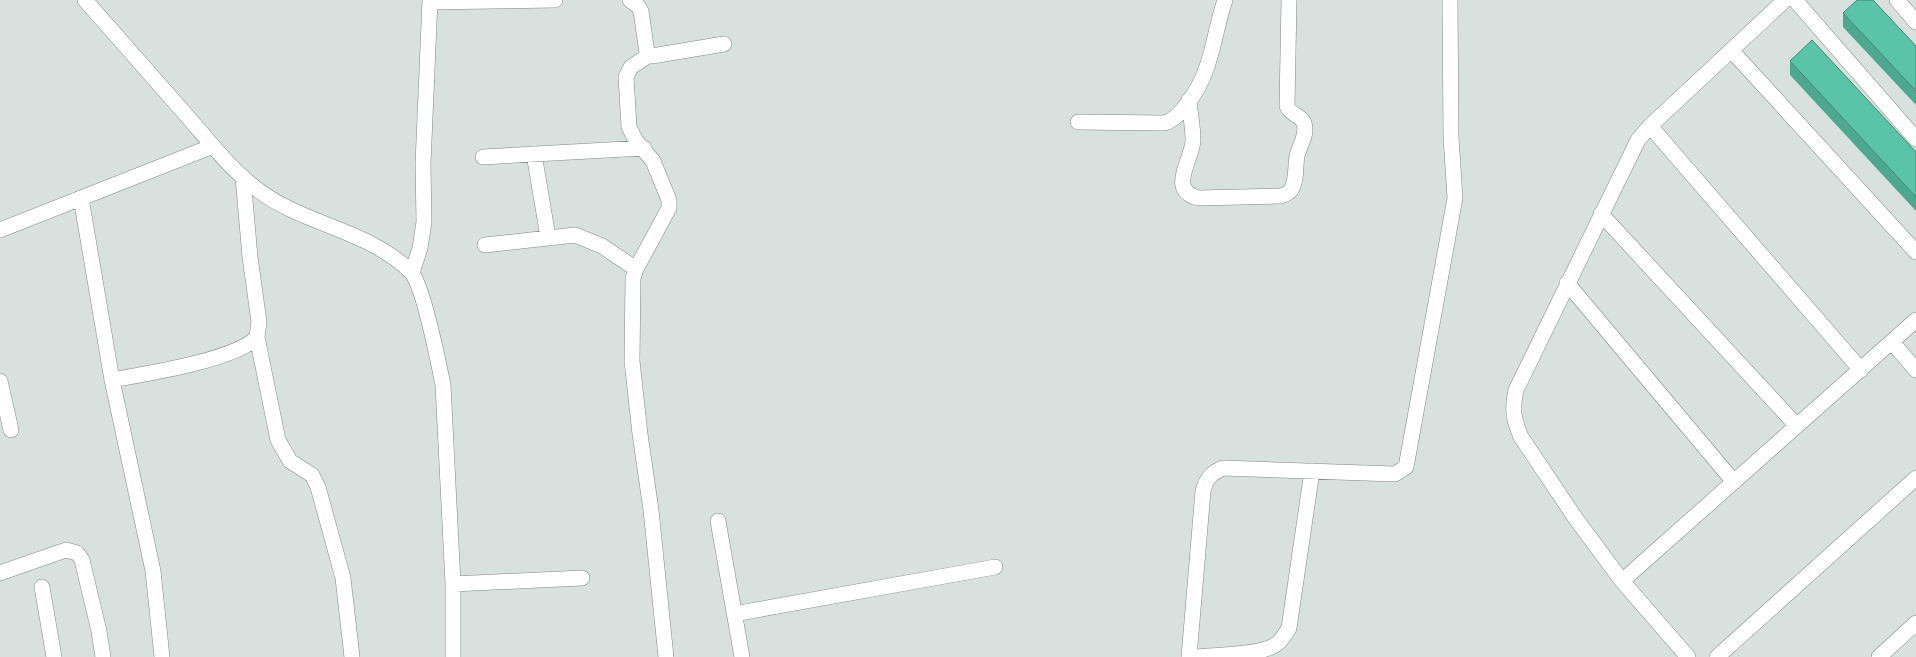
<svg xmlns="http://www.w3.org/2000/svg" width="1916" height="657" viewBox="0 0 1916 657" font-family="'IBM Plex Serif',serif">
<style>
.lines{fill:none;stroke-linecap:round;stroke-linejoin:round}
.minor-casing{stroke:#818886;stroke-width:16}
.minor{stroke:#fff;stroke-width:15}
.wall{fill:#4ea890}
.building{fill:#5bc3a7;stroke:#408875}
</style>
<rect width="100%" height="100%" fill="#d8e1de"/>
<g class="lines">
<defs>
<path id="minor" d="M85 0C119 39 153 77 187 116 209 141 230 169 258 190 304 225 369 230 411 272 423 285 439 365 443 385L453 584V657
M630 0 638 6 641 11 647 53 652 56 724 44
M1795 0 1916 139
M1897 0 1916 22
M430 2 555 0
M1731 50 1916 252
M649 55 631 67 626 77 629 127 636 141 653 161 669 200V208L636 269 633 278 632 361 640 434 651 510 666 657
M1189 100C1190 113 1193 127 1193 140 1193 159 1166 191 1199 198L1280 196C1284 195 1288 194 1291 190 1297 181 1295 167 1297 156 1299 146 1308 135 1304 123 1301 115 1290 115 1287 106L1289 0
M1078 122 1163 123C1180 121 1199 88 1205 72 1214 49 1217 23 1225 0
M1650 126 1861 370
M534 154 548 237
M483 157 644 148
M81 198 112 380 153 571 162 657
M1601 214 1797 426
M0 230 213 146
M485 245 575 235 602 246 636 269
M412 273 420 248 424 222 423 164 430 0
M1567 283 1734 482
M257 337 278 440 290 461 312 475 318 487 343 578 352 657
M1892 342 1916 370
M112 380C145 374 236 360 257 337L259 322 250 257 243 177
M0 381 11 430
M718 521 742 657
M0 573 66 550 77 553 82 560 99 631 103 657
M1622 581 1916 320
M453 584 582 578
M42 587 54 657
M734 614 995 567
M1189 657 1203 491C1206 479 1211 473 1223 468L1395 474 1406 467 1455 198 1451 137 1450 0
M1197 657C1216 655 1260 655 1275 645 1282 641 1285 634 1289 628L1312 471
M1688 657 1622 581 1576 519 1521 437C1513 418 1512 410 1516 390L1638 140 1650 126 1785 0
M1717 657 1916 478
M1879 657 1916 623"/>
</defs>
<use href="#minor" class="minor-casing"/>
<use href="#minor" class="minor"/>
</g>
<path class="wall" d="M1843 13 1916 46V105L1843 27Z
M1790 61 1916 152V211L1790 75Z"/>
<path class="building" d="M1857 0H1873L1916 46V91L1843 13Z
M1812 40 1916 152V197L1790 61Z"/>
</svg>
